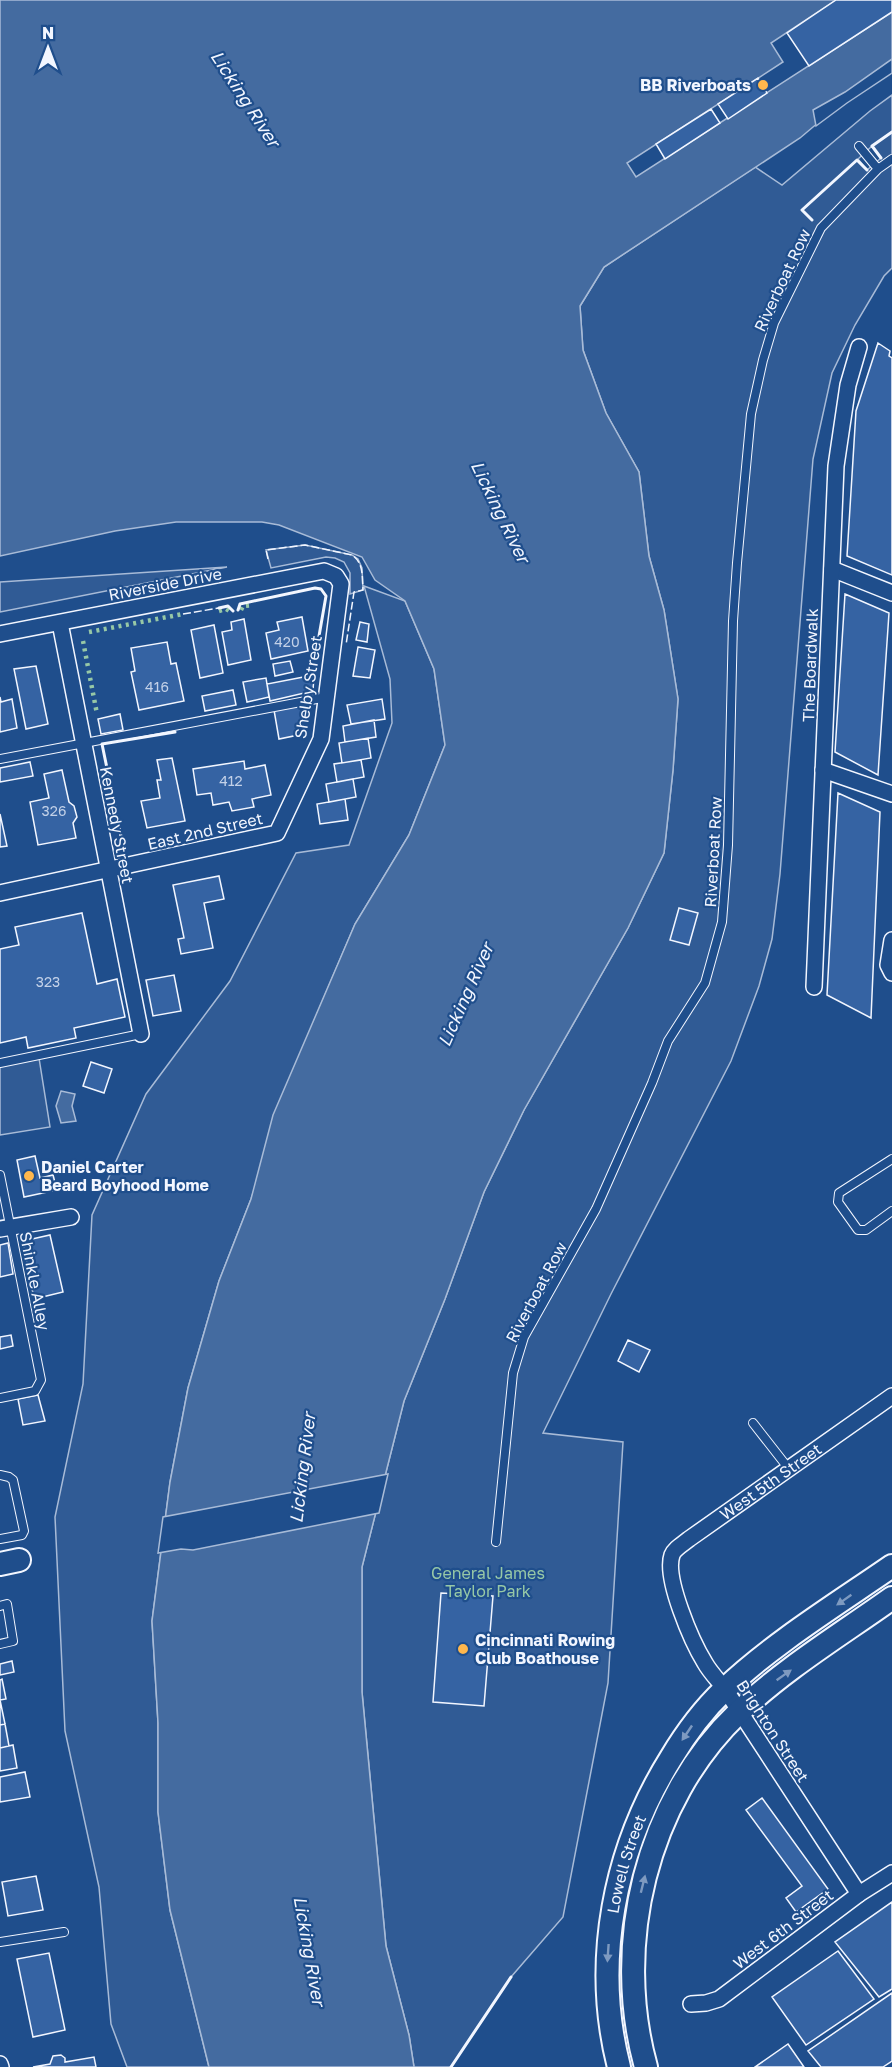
<svg xmlns="http://www.w3.org/2000/svg" width="892" height="2067" viewBox="0 0 892 2067" font-family="'Golos Text',sans-serif">
<style>
.built{fill:#305b95;stroke:#a8bbd7;stroke-width:1.5;fill-rule:evenodd}
.water{fill:#446ba0;stroke:#a8bbd7;stroke-width:1.5}
.pier{fill:#1f4e8c;stroke:#a8bbd7;stroke-width:1.5}
.building{fill:#3563a3;stroke:#f2f6ff;stroke-width:1.5}
.lines{fill:none;stroke-linecap:round;stroke-linejoin:round}
.lane-casing{stroke:#f2f6ff;stroke-width:10}
.street-casing{stroke:#f2f6ff;stroke-width:18}
.primary-casing{stroke:#f2f6ff;stroke-width:26}
.lane{stroke:#1f4e8c;stroke-width:8}
.street{stroke:#1f4e8c;stroke-width:15}
.primary{stroke:#1f4e8c;stroke-width:22}
.hedge{stroke:#97c8a6;stroke-width:4.5;stroke-dasharray:3 4.5;stroke-linecap:butt}
.fence{stroke:#f2f6ff;stroke-width:1.5;stroke-dasharray:8 3;stroke-linecap:butt}
.wall{stroke:#f2f6ff;stroke-width:3}
.oneway{fill:#7e9ac0}
.poi-dot{fill:#ffb74d;stroke:#1f4e8c;stroke-width:2}
.labels{text-anchor:middle;stroke-width:4.5;stroke-linejoin:round;paint-order:stroke}
.number-label{font-size:14px;fill:#c3d1e8}
.poi-label{font-size:16px;font-weight:bold;fill:#f2f6ff;stroke:#1f4e8c;text-anchor:start}
.street-label{font-size:16px;fill:#f2f6ff;stroke:#1f4e8c}
.park-label{font-size:16px;fill:#97c8a6;stroke:#1f4e8c}
.water-label{font-size:18px;font-style:italic;fill:#f2f6ff;stroke:#1f4e8c}
</style>
<rect width="100%" height="100%" fill="#1f4e8c"/>
<path class="built" d="M892 95V268L884 276 855 325 832 373 813 459 780 874 772 939 759 986 731 1061 611 1294 543 1433 623 1442 608 1683 563 1917 511 1977 451 2067H414L409 2035 386 1946 362 1692V1567L404 1401 445 1299 484 1192 524 1110 628 928 664 853 673 770 678 699 664 610 649 556 639 472 606 413 583 350 580 306 604 267 755 167 782 185 870 111ZM872 146 881 158 867 170 858 159Z
M305 545 352 555 358 559 362 568 363 590 350 594V573L344 562 335 558 326 557 271 568 266 550Z
M227 567 0 612V582Z
M364 586 405 601 434 669 445 745 409 835 355 924 314 1021 251 1199 219 1281 188 1388 170 1482 152 1621 158 1723V1812L170 1910 209 2067H127L111 2024 99 1887 65 1731 55 1517 83 1384 92 1215 146 1094 230 981 296 853 349 845 392 723 390 679Z
M39 1058 50 1127 0 1135V1065Z"/>
<path class="water" d="M0 0H892V70L845 100 800 138 604 267 580 306 583 350 606 413 639 472 649 556 664 610 678 699 673 770 664 853 628 928 524 1110 484 1192 445 1299 404 1401 362 1567V1692L386 1946 409 2035 414 2067H209L170 1910 158 1812V1723L152 1621 170 1482 188 1388 219 1281 251 1199 273 1115 355 924 409 835 445 745 434 669 405 601 375 580 362 557 279 525 262 522H176L115 531 0 556Z
M61 1091 75 1094 72 1106 76 1121 61 1123 56 1106Z"/>
<path class="pier" d="M836 0 892 12 636 177 627 163 783 62 771 43Z
M892 59V73L847 103 816 126 813 110 845 92Z
M388 1474 379 1513 193 1550 181 1549 158 1553 163 1517Z"/>
<path class="building" d="M836 0H892V12L809 66 787 33Z
M758 78 767 93 728 119 718 104Z
M711 109 720 123 665 159 656 144Z
M878 343 890 351 889 356 892 358V575L847 556 856 411Z
M845 594 889 613 878 775 835 752Z
M302 617 308 651 271 659 266 633 279 630 277 622Z
M244 619 251 660 228 665 222 632 232 630 231 622Z
M360 622 369 624 367 642 356 640Z
M214 625 223 673 200 678 191 630Z
M167 642 171 664 176 663 184 701 139 710 131 672 135 671 131 648Z
M358 647 375 650 370 678 353 676Z
M290 661 293 672 275 676 273 664Z
M36 666 48 724 26 729 14 669Z
M314 675 313 691 270 701 267 684Z
M266 678 269 697 247 702 243 682Z
M233 690 236 705 205 711 202 696Z
M0 697 1 702 12 699 17 728 0 732Z
M382 699 385 719 351 724 347 705Z
M306 704 308 711 303 734 279 739 274 710Z
M120 714 123 730 101 734 98 719Z
M374 720 376 737 345 742 343 726Z
M368 738 371 758 342 763 339 743Z
M172 758 185 821 147 828 141 801 160 798 157 780H161L157 760Z
M361 760 364 777 337 782 334 764Z
M244 761 245 769 265 765 271 795 252 799 254 807 232 811 229 802 213 805 211 793 197 795 193 769Z
M30 762 33 776 0 782V768Z
M62 770 69 802 74 806 77 817 73 823 76 838 38 845 30 802 49 798 44 774Z
M353 779 356 797 329 802 326 784Z
M838 793 880 812 871 1018 827 995Z
M345 799 348 820 320 824 317 804Z
M0 814 7 846 0 847Z
M219 876 224 899 204 903 213 948 181 954 178 939 184 938 173 885Z
M679 908 698 913 689 945 670 940Z
M82 913 97 984 117 979 125 1017 74 1028 76 1038 28 1048 26 1037 0 1043V949L19 945 15 927Z
M174 975 181 1011 153 1016 146 980Z
M91 1062 112 1069 104 1093 83 1086Z
M35 1156 40 1178 53 1175 57 1190 24 1197 17 1160Z
M50 1235 63 1292 34 1299 23 1241Z
M8 1243 13 1274 0 1277V1245Z
M11 1335 13 1346 0 1349V1337Z
M628 1340 650 1350 639 1372 618 1361Z
M38 1395 45 1421 23 1425 18 1399Z
M441 1593 493 1596 484 1706 433 1702Z
M12 1661 14 1672 0 1675V1664Z
M2 1679 6 1699 0 1700V1680Z
M0 1700 5 1724 0 1725Z
M5 1724 9 1746 0 1748V1725Z
M13 1745 17 1768 0 1771V1748Z
M25 1772 30 1797 0 1802V1777Z
M762 1798 828 1889 796 1912 786 1898 802 1886 746 1810Z
M36 1876 43 1910 8 1916 2 1882Z
M892 1902V1989L879 1997 835 1942Z
M838 1951 874 1999 806 2045 772 1997Z
M49 1953 65 2030 33 2037 17 1959Z
M892 1993V2061L883 2067H821L808 2051Z
M788 2044 804 2067H755Z
M61 2055 65 2058V2062L94 2057 96 2067H33L50 2064 53 2056Z"/>
<g class="lines">
<defs>
<path id="lane" d="M859 146 878 169
M0 759 327 697
M0 1063 141 1034
M892 1159 839 1193 838 1202 858 1230H866L892 1211
M0 1175 41 1380 35 1391 0 1398
M753 1423 789 1469
M0 1475 9 1477 13 1480 24 1531 22 1535 0 1539
M496 1542 513 1373 524 1337 596 1209 652 1083 668 1041 705 983 722 922 728 845 733 621 737 563 751 414 763 360 774 323 821 228 878 169 892 159
M0 1606 7 1604 13 1641 0 1644
M0 1942 64 1932"/>
<g id="street">
<path d="M832 569 892 593"/>
<path d="M60 623 141 1034"/>
<path d="M0 634 324 571 336 576 341 584 321 739 277 833 0 893"/>
<path d="M823 770 892 794"/>
<path d="M892 940 888 965 892 973"/>
<path d="M814 987 836 466 848 385 859 347"/>
<path d="M0 1229 71 1217"/>
<path id="s1" d="M859 1894 725 1689C718 1680 710 1672 705 1663 692 1642 664 1578 672 1555 674 1549 683 1544 689 1539L892 1396"/>
<path d="M691 2004 706 2003 719 1999 859 1894 892 1873"/>
<path d="M0 2064 1 2067"/>
</g>
<g id="primary">
<path d="M0 1564 19 1560"/>
<path id="s2" d="M619 2067C592 1962 614 1849 671 1758 686 1733 703 1710 724 1690 772 1644 837 1604 892 1566"/>
<path d="M646 2067C612 1945 646 1801 738 1713 784 1669 840 1635 892 1598"/>
</g>
</defs>
<use href="#lane" class="lane-casing"/>
<use href="#street" class="street-casing"/>
<use href="#primary" class="primary-casing"/>
<use href="#lane" class="lane"/>
<use href="#street" class="street"/>
<use href="#primary" class="primary"/>
<path class="hedge" d="M241 610 243 606 253 605
M219 611 226 609 231 612
M89 632 183 614
M83 641 97 714"/>
<path class="fence" d="M268 559 266 550 305 545 352 555C364 563 362 577 363 590L354 592 346 645
M183 614 219 608"/>
<path class="wall" d="M881 158 872 146 892 132
M812 220 802 210 857 160 867 170
M219 608 228 606 233 611
M238 610 240 604 315 588 321 589 326 596 315 659
M123 846 102 744 175 732
M451 2067 511 1977"/>
</g>
<defs><path id="oneway-solid" d="M-6-.8H1V-3.2L6.5 0L1 3.2V.8H-6Z" transform="scale(1.5)"/></defs>
<g class="oneway">
<use href="#oneway-solid" transform="translate(844 1600) rotate(145)"/>
<use href="#oneway-solid" transform="translate(784 1675) rotate(-35)"/>
<use href="#oneway-solid" transform="translate(687 1733) rotate(124)"/>
<use href="#oneway-solid" transform="translate(643 1884) rotate(-76)"/>
<use href="#oneway-solid" transform="translate(608 1953) rotate(94)"/>
</g>
<g class="poi-dot">
<circle cx="763" cy="85" r="6"/>
<circle cx="29" cy="1176" r="6"/>
<circle cx="463" cy="1649" r="6"/>
</g>
<g class="labels">
<g class="number-label">
<text x="287" y="647">420</text>
<text x="157" y="692">416</text>
<text x="231" y="786">412</text>
<text x="54" y="816">326</text>
<text x="48" y="987">323</text>
</g>
<g class="poi-label">
<text x="751" y="91" text-anchor="end">BB Riverboats</text>
<text x="41" y="1173">Daniel Carter<tspan x="41" dy="18">Beard Boyhood Home</tspan></text>
<text x="475" y="1646">Cincinnati Rowing<tspan x="475" dy="18">Club Boathouse</tspan></text>
</g>
<g class="street-label">
<text transform="translate(782 280) rotate(-65)" y="6">Riverboat Row</text>
<text transform="translate(165 584) rotate(-11)" y="6">Riverside Drive</text>
<text transform="translate(810 665) rotate(-88)" y="6">The Boardwalk</text>
<text transform="translate(308 687) rotate(-81)" y="6">Shelby Street</text>
<text transform="translate(117 825) rotate(79)" y="6">Kennedy Street</text>
<text transform="translate(205 831) rotate(-13)" y="6">East 2nd Street</text>
<text transform="translate(713 852) rotate(-87)" y="6">Riverboat Row</text>
<text transform="translate(35 1281) rotate(79)" y="6">Shinkle Alley</text>
<text transform="translate(536 1292) rotate(-62)" y="6">Riverboat Row</text>
<text dy="6" stroke="none"><textPath href="#s1" startOffset="516">West 5th Street</textPath></text>
<text transform="translate(773 1731) rotate(57)" y="6">Brighton Street</text>
<text dy="6" stroke="none"><textPath href="#s2" startOffset="206">Lowell Street</textPath></text>
<text transform="translate(783 1929) rotate(-37)" y="6">West 6th Street</text>
</g>
<g class="park-label">
<text x="488" y="1579">General James<tspan x="488" dy="18">Taylor Park</tspan></text>
</g>
<g class="water-label">
<text transform="translate(245 99) rotate(57)" y="6">Licking River</text>
<text transform="translate(500 512) rotate(64)" y="6">Licking River</text>
<text transform="translate(466 995) rotate(-66)" y="6">Licking River</text>
<text transform="translate(303 1468) rotate(-83)" y="6">Licking River</text>
<text transform="translate(309 1951) rotate(80)" y="6">Licking River</text>
</g>
</g>
<g transform="translate(48 48)" stroke="#1f4e8c" stroke-width="4.5" paint-order="stroke">
<path d="M0-4.5L10 22L0 15L-10 22Z" fill="#f2f6ff"/>
<text y="-9" font-size="16" font-weight="bold" text-anchor="middle" fill="#f2f6ff">N</text>
</g>
</svg>
